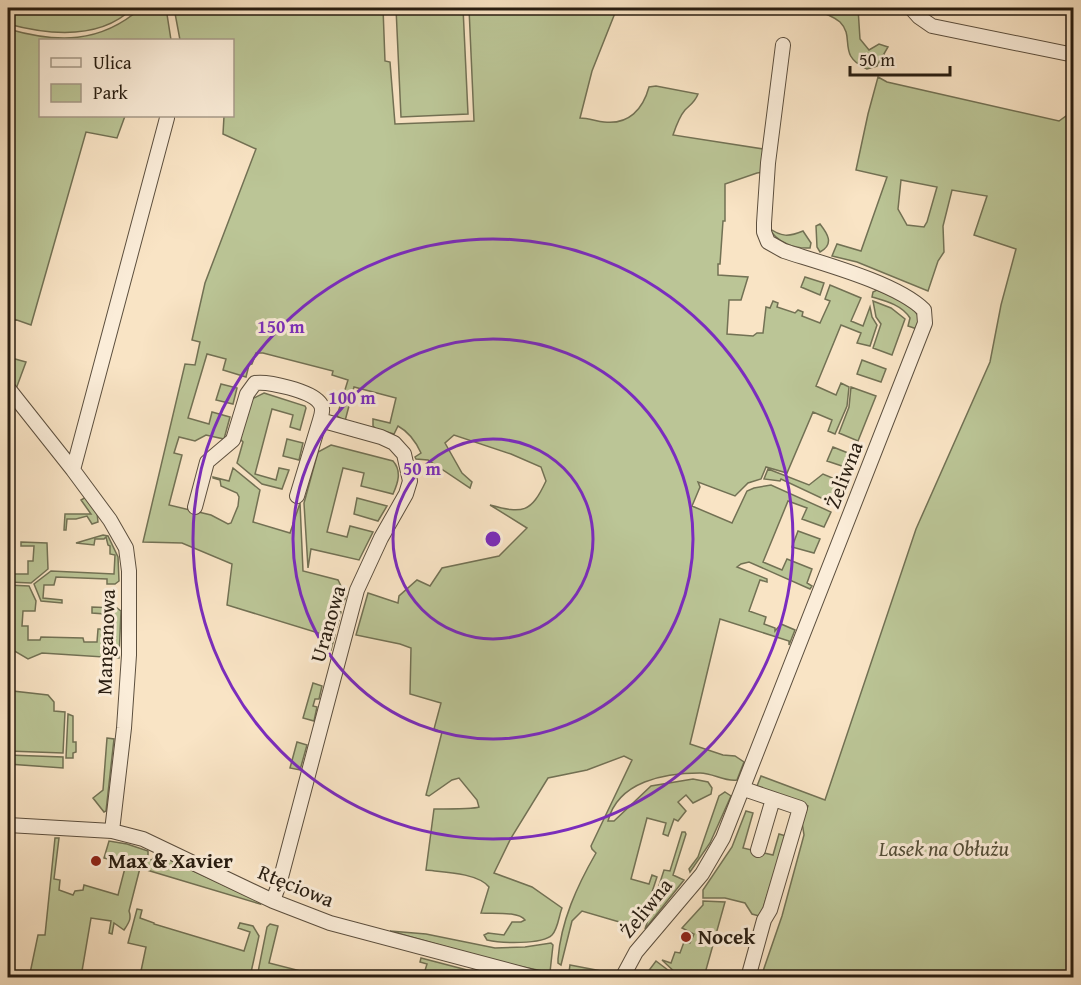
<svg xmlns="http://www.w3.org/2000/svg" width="1081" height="985" viewBox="0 0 1081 985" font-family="'Gentium Book Plus',serif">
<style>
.green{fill:#bbc596;stroke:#727154;stroke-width:1.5;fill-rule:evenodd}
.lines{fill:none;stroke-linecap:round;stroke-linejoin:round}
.minor-casing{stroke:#5c4f3e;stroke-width:16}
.minor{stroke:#fbedd9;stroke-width:14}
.ring{fill:none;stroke:#7b2cbf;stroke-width:3}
.poi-dot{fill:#8f2418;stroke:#fbedd9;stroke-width:2}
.labels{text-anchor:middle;stroke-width:6;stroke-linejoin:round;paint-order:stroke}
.street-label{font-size:21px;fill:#281d11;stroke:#fbedd9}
.park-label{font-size:21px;font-style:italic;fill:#544f39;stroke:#fbedd9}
.poi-label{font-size:21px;font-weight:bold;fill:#281d11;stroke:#fbedd9;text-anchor:start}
.centre{fill:#7b2cbf;stroke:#fbedd9;stroke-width:3}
.ring-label{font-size:18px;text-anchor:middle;font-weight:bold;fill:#7b2cbf;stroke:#fbedd9;stroke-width:6;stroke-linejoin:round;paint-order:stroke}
</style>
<rect width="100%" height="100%" fill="#f9e4c5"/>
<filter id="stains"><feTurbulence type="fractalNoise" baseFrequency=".00333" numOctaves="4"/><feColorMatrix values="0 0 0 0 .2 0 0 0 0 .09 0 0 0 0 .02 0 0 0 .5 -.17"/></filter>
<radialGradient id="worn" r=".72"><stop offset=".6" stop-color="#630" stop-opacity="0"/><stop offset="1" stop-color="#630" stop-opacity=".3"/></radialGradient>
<path class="green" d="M8 8H133C100 40 49 35 8 24Z
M141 8H166L171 40H40V116H125L117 138 86 132 31 325 14 319 8 353V29C57 43 100 44 141 8Z
M174 8H275L277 12 285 11 286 8H383L385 61 390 62 395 124 474 121 469 8H617L592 71 580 118C588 118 596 121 604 122 629 125 643 109 649 87L656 86 698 94C695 102 691 104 685 110 679 117 676 126 673 135L763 149 764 172 757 173 725 184V221H723L720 264H718V275L748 277 741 300H729L727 334 753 336 757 333H763L766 307 770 308 773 301 778 303 777 307 795 313 798 310 803 312 802 316 820 323 830 301 825 299 830 285 861 298 851 321 863 326 870 307 872 317 877 325 870 346 857 343 861 333 841 325 816 386 836 395 841 383 849 387 847 406 835 434 828 431 832 420 813 412 787 473 766 467 761 479 748 483 735 496 698 482 700 487 692 506 732 523 747 491 754 488 771 485 831 512 824 527 802 519 807 508 788 501 763 562 782 570 787 559 812 569 807 583 812 586 810 589 749 562 741 564 737 567 767 579V582L760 580 749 611 766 617 764 624 775 628V631L781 624 795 630 789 645V641L720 619 690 744 723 755 735 756 744 762 737 780C725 782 713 773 700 773 665 773 618 781 608 821H614L651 786 693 779 708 782 712 788 711 794 693 803 686 795 678 802 686 811 678 821 674 819 668 836 663 834 666 823 647 818 631 879 649 884 652 875 657 877 640 928 582 911 572 921 561 965 558 963V959C561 921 577 886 596 853L592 849 591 846 632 760 624 756 587 770 548 778 511 838 494 873 532 887 562 908C559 915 558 929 552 935 542 945 500 943 487 940L484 935 488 933 504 935 512 922H521L525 920C518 911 493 914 481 913L489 887C478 873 443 872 426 870L434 809C443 809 475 809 479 807L477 800 459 778 452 780 429 796 426 795 442 732 434 729 441 703 410 694 411 648 400 644 356 635 368 593 398 603 399 596 417 580 430 586 442 568 499 556 527 528 490 505C523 514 531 513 546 481L541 467 511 454 454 435 445 443 462 473 472 482 470 488 428 460 416 459 415 457 421 453C416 442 409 432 398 426L394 434 376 429 373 426V419L390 423 396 398 354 387 345 421 337 416 348 380 332 375 333 371 263 353H256L252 364 249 365 246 377 223 370 226 359 207 354 188 418 209 424 212 412 230 417 224 439 206 435 195 441 179 437 174 453 182 455 169 505 211 515 228 524 231 523 238 506 239 497 237 493 221 486 220 480 213 478V477L229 481 233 468 260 490 253 522 290 533 300 503 303 571 338 580 346 596 343 604 334 601 331 609 341 612 337 627H333L331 633 335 635 331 650 322 648 325 635 227 605 232 564 182 543 143 542 185 364 195 365 200 342 192 340 205 283 256 149 223 134 224 116H232V40H180Z
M396 8H463L468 114 401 117Z
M809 8H858L860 39 869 50 879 44 888 47 877 66 867 69C836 55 856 38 840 22 832 15 818 11 809 8Z
M878 77 887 82 1059 121 1073 111V977H761L782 916 804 835 802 822 808 806 762 792 757 786 761 776 825 800 916 529 990 362 1001 305 1016 249 974 235 987 196 952 190 943 226 944 252 938 261 928 291 857 262 832 256 837 244 861 251 887 177 856 170 868 114ZM901 180 937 187 927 222 924 227 907 225 898 209Z
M820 224C827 233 835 244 820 252L817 247 816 226Z
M769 228C781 237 789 237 803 231L811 243 810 248C795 249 776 242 769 228Z
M805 277 824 283 820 295 801 287Z
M877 290C889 295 917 305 919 319 919 322 918 326 917 329L908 326 910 318C902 305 886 301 872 297L873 292Z
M873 301 891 308 905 319 892 355 873 348 881 324 876 317Z
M8 357 26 362 16 389 8 378Z
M862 360 886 369 881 382 857 374Z
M221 384 237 388 233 404 216 400Z
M851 387 876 396 858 441 839 433 849 407Z
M264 393 305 406 306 408 300 430 290 427 293 415 272 409 255 474 276 480 279 468 289 470 282 489 262 484 237 463 243 442 239 438 250 400Z
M287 439 303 443 299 460 283 456Z
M331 445 393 461C402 471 398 483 393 494L361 486 364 473 343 468 327 532 347 537 350 526 373 532 359 560 311 549 308 568 304 503 318 452Z
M833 447 853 455 848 468 827 461Z
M768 469 809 485 823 474 842 482 834 504 781 479 780 481 764 479Z
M86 497 97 513 98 522 92 524 87 516 76 519H67L66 530H64L65 514H91L81 500Z
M357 498 387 506 378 521 354 514Z
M798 531 820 539 814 553 792 547Z
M103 535 108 536 118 557 119 581 115 584H107V579L56 577 54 585H44L43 598 62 600V603L41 601 34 584 51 571 114 574 115 555 110 554V546L108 545 106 537 104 539H95L94 545 76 543Z
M21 542 47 543 48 569 31 583 8 582V570H13L14 574H28V561H33L34 546H21Z
M8 585 29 586 36 601 35 611H23L22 626H28V640H40L41 637 83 638 84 642H97L98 629H104L105 614 92 613V607L117 608 121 611 119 658 42 653 28 659 13 650V691L48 695 54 702V711L65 712 63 753 8 751Z
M313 683 322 686 319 699H315L313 706 317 707 314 721 303 718Z
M68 714 73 716V742H76V752L73 753V758H66Z
M107 738 114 739 106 811 104 812 93 798 103 790Z
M297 742 307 745 300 770 290 768Z
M8 755 63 757V768L8 764Z
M725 792 731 796 710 843 690 872 689 869 698 857 719 796Z
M746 811 753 813 743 848 773 855 779 834 786 836 761 915 759 916 752 914 745 903 725 898H703V890L732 847Z
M682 832H685L686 834 673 875 684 880 645 929 664 870 670 871Z
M55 838H59L54 879 60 880 59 890 73 895 75 891 83 890 84 885 118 895 126 864 104 858 109 841 127 844 148 851V859L152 860 155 853 258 901 260 904 140 868 129 911C132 919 128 924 124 930L114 923 112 934 109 933 111 921 91 918 81 977 29 978 38 935H45Z
M703 901 725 902 704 977H680L662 960 671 963 675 952 680 953 684 942 690 943 694 934 682 928 703 905Z
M137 909 142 910 140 918 154 923V924L244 951 250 932 238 928 240 923 253 926 259 936 250 977H184L155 973 154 971H141L146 947 128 943Z
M270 924 278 926 269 963 324 977H257L267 927Z
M390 931 426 934 495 948 525 947 551 943 553 945 550 972H547L500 962Z
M421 958 494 977H423L427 964 420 962Z
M656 961 677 977H644Z
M570 965 612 973 594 976 569 972Z"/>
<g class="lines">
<defs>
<path id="minor" d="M911 8 919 17 932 26 1074 55
M8 388 73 470 110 520 126 548 129 571V655L124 728 112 831
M73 470 167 118
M297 496 320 420
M195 507 207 462 233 440 247 394 255 383C269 381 310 391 319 402 324 407 322 414 320 420L381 437 394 443 404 454 410 481 406 494 381 538 357 590 280 881 273 901
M744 789 800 808 770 910 764 920 748 978
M8 825 112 831 143 839 273 901 330 923 537 978
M758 850 773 799
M622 978 636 952 702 874 723 838 925 323 924 310C897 283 821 263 784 251L768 242 764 232V223L768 163 783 45"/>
</defs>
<use href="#minor" class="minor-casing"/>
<use href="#minor" class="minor"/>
</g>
<g class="ring">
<circle cx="493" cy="539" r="100"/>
<circle cx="493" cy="539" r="200"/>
<circle cx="493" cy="539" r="300"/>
</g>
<g class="poi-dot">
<circle cx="96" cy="861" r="6"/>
<circle cx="686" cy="937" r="6"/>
</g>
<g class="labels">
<g class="street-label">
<text transform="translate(844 475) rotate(-69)" y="7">Żeliwna</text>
<text transform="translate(328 624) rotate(-74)" y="7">Uranowa</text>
<text transform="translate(106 642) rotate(-88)" y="7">Manganowa</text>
<text transform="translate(296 886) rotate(22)" y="7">Rtęciowa</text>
<text transform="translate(646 908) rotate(-51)" y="7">Żeliwna</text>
</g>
<g class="park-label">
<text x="944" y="856">Lasek na Obłużu</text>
</g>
<g class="poi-label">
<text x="108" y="868">Max &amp; Xavier</text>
<text x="698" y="944">Nocek</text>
</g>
</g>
<circle cx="493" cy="539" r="9" class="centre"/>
<g class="ring-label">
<text x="281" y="333">150 m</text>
<text x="352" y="404">100 m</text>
<text x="422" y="475">50 m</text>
</g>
<rect width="1081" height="985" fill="none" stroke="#f9e4c5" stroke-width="30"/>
<rect x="9" y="9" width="1063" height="967" fill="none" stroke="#281d11" stroke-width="3"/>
<rect x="15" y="15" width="1051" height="955" fill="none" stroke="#281d11" stroke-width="1.5"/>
<rect x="39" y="39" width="195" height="78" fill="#fbedd9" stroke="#a79a89" stroke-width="1.5"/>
<rect x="51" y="58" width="30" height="9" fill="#fbedd9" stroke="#a79a89" stroke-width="1.5"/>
<text x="93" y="69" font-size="18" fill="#281d11">Ulica</text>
<rect x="51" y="84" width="30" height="18" fill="#bbc596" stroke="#a79a89" stroke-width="1.5"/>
<text x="93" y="99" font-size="18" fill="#281d11">Park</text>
<path d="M850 66v9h100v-9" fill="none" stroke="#281d11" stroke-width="3"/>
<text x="859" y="66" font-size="18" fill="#281d11" stroke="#fbedd9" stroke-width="4.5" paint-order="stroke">50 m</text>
<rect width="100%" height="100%" filter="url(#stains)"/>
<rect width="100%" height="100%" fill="url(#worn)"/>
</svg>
